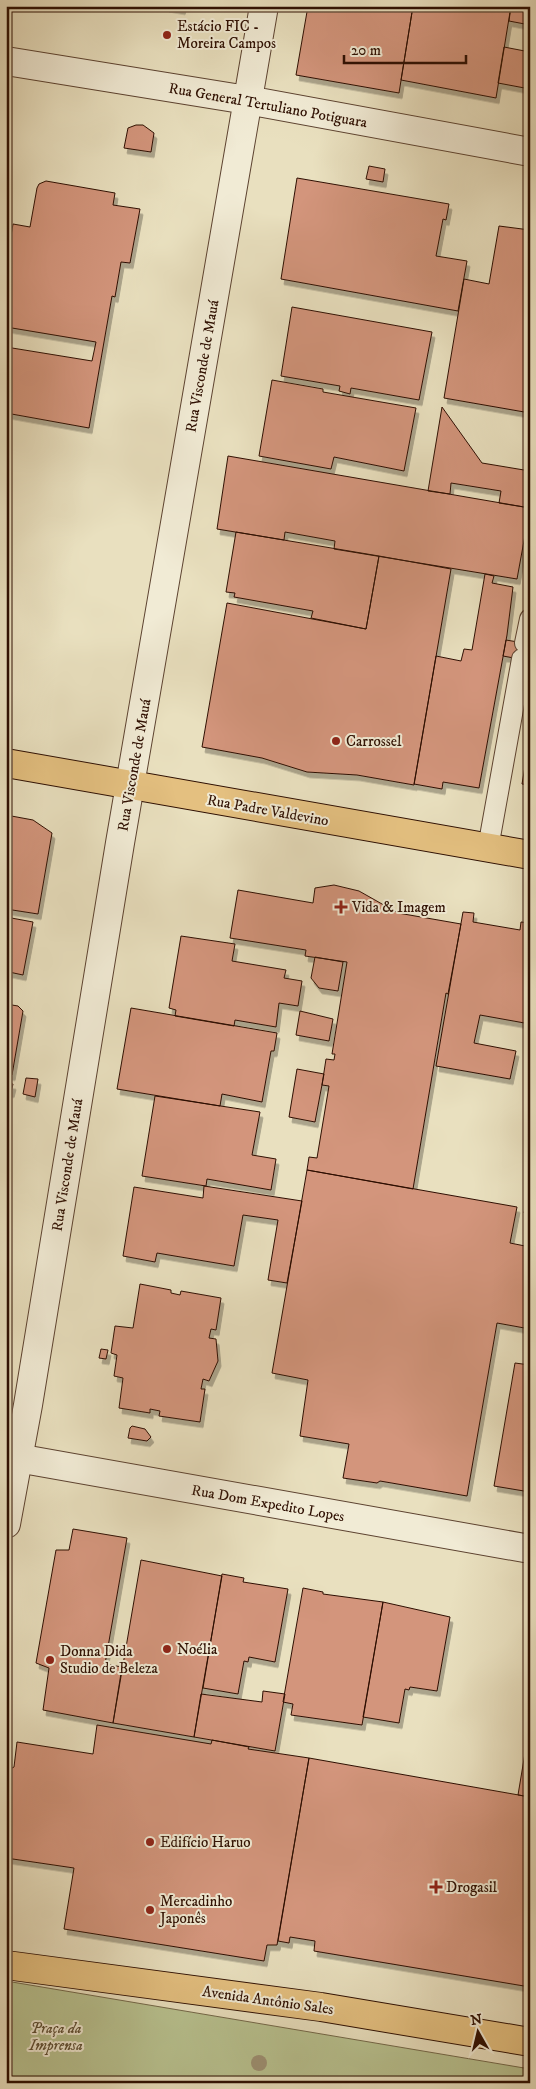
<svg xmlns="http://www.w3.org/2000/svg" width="536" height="2089" viewBox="0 0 536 2089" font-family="'IM FELL DW Pica',serif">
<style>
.green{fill:#b8c290;stroke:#736849}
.building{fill:#d3957b;stroke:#2e0f02;filter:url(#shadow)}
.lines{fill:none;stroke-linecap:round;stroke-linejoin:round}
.service-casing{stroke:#5d4331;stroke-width:22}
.minor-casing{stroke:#5d4331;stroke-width:30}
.tertiary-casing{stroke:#5d4331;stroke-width:30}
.primary-casing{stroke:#2e0f02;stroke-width:30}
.service{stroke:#f1ebd5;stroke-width:20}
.minor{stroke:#f1ebd5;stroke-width:28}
.tertiary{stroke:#f1ebd5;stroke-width:28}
.primary{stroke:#e4c080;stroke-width:28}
.tree{fill:#9d9073}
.poi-dot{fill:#8f2418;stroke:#f1ebd5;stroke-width:2}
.labels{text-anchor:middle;stroke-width:4;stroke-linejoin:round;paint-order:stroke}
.poi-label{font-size:15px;fill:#2e0f02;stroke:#f1ebd5;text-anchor:start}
.street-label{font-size:15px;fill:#2e0f02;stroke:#f1ebd5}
.park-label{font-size:15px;font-style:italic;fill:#5e4e34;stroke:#f1ebd5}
</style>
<defs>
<filter id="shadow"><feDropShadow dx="3" dy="5.5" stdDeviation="0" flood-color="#0004"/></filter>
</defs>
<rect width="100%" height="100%" fill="#e9e0bf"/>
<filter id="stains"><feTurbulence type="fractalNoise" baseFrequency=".004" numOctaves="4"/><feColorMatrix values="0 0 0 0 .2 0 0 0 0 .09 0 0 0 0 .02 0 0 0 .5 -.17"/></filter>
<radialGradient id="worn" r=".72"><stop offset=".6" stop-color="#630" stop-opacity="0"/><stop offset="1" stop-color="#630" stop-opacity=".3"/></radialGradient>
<path class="green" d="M6 1981 530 2069V2083H6Z"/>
<path class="building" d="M166 6H183L182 9Z
M308 6H413L399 93 296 75Z
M413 6H511L496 98 401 80Z
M511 6H530V25L509 21Z
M504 47 530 52V89L498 83Z
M136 125H143L154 133 151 152 124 148 128 128Z
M369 166 385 169 383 182 366 179Z
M297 178 449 204 446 220 443 219 436 256 467 261 458 311 281 279Z
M46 181 115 193 113 205 140 209 130 263 121 262 115 297 112 296 89 428 6 413V347L92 361 96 342 6 327V265L13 224 30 227 37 188 39 184Z
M499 226 530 230V413L444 398 464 279 489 284Z
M292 307 432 332 419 400 351 388 350 394 339 391 340 386 281 376Z
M272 380 323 389V392L416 408 404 471 334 457 331 469 259 456Z
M442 407 482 463 530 471V508L499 503 501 491 451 483 450 494 428 491Z
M228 456 530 508 517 579 334 549 335 541 285 532 284 540 217 529Z
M236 532 379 556 366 629 311 618 313 611 234 597 235 593 226 592Z
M379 556 451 569 414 785 357 775 307 772 262 758 202 747 227 603 366 629Z
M485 574 494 576 492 583 513 587 507 635 479 788 443 782 442 789 414 784 436 656 461 661 464 649 472 650Z
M506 640 530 644V661L503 656Z
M530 737V785L522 784Z
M6 815 33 820 52 833 38 914 6 909Z
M334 885 359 891 398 913 461 924 448 994 446 993 413 1189 307 1170 309 1157 317 1158 329 1086 322 1085 326 1059 334 1060 335 1054H332L347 962 305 956 306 950 230 938 238 890 313 903 315 888Z
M463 912 474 913 473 922 520 930 521 922 530 923V1024L480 1015 474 1043 516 1051 510 1079 436 1066Z
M6 917 33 922 23 975 9 972 6 987Z
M181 936 235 944 232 961 286 970 284 978 302 981 298 1006 279 1003 276 1027 235 1020 234 1026 175 1016 176 1010 169 1008Z
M315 957 343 962 338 991 319 988 311 978Z
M6 1004 18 1006 23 1011 12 1075 6 1074Z
M131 1008 277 1033 274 1051H271L262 1102 222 1094 220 1106 117 1089Z
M300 1011 333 1019 329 1041 296 1035Z
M530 1061V1082L527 1081Z
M297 1069 324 1074 315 1122 289 1117Z
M26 1078 38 1079 35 1097 23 1094Z
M6 1083 13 1084 11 1092 6 1091Z
M155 1096 260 1112 252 1155 276 1159 271 1190 207 1179 206 1186 142 1176Z
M307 1170 517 1207 510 1243 530 1247V1329L497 1323 467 1496 380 1481 377 1483 343 1478 349 1444 300 1436 308 1380 272 1373Z
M204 1186 302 1201 287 1283 268 1280 278 1220 243 1215 234 1266 157 1253 155 1262 123 1256 134 1187 203 1198Z
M529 1187 530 1188V1214L524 1213Z
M140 1284 171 1290V1293L180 1295 181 1291 221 1298 216 1330 211 1329 209 1338 216 1339 218 1361 209 1381 203 1379 201 1389H205L200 1422 159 1416 160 1411 150 1409V1413L119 1408 123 1378 114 1376 117 1355 111 1353 115 1326 133 1328Z
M101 1349 108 1350 106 1359 99 1358Z
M515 1363 530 1365V1492L494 1486Z
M132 1426 145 1429 151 1437 147 1441 128 1438 130 1428Z
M73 1529 127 1538 105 1664 122 1667 113 1723 43 1710 49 1668 36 1663 56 1550H69Z
M141 1560 222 1576 194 1737 113 1723Z
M222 1574 244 1578 243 1582 288 1589 275 1662 249 1657 248 1662 244 1661 238 1694 203 1688Z
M303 1588 323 1592V1594L383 1602 362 1725 291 1715 293 1704 283 1702Z
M383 1602 450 1617 437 1691 410 1687 409 1690 405 1689 399 1723 363 1717Z
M263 1691 285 1694 275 1751 194 1737 201 1694 262 1702Z
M97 1725 211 1744 212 1740 249 1747 248 1749 309 1758 277 1945H267L264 1961 64 1929 74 1868 6 1858V1791L10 1769 14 1767 17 1742 93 1754Z
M525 1753 530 1754V1797L518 1795Z
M309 1758 530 1797V1987L314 1951 315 1941 290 1937 289 1943 278 1941Z"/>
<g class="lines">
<defs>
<path id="service" d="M525 643 530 619
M488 848 522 659"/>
<path id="minor" d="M6 61 247 100 530 152
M6 1524 28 1405 120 843 264 6"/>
<path id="tertiary" d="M6 1456 530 1549"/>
<path id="primary" d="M6 763 530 855
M6 1965 321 2007 530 2042"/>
</defs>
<use href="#service" class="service-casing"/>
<use href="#minor" class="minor-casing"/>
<use href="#tertiary" class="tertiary-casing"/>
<use href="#primary" class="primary-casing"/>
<use href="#service" class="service"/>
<use href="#minor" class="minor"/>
<use href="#tertiary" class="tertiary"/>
<use href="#primary" class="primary"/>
</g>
<circle class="tree" cx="259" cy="2063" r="8"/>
<g class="poi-dot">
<circle cx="167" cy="35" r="5"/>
<circle cx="336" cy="741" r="5"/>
<path d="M338.5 899.5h5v5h5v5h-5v5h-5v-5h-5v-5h5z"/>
<circle cx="167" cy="1649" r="5"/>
<circle cx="50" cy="1660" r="5"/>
<circle cx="150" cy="1842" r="5"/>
<path d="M433.5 1879.5h5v5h5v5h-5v5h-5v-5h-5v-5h5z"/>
<circle cx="150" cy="1910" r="5"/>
</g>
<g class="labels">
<g class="poi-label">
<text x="177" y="31">Estácio FIC -<tspan x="177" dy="17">Moreira Campos</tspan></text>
<text x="346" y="746">Carrossel</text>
<text x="352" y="912">Vida &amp; Imagem</text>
<text x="177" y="1654">Noélia</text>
<text x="60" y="1656">Donna Dida<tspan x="60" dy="17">Studio de Beleza</tspan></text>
<text x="160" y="1847">Edifício Haruo</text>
<text x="446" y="1892">Drogasil</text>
<text x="160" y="1906">Mercadinho<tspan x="160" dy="17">Japonês</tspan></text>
</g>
<g class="street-label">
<text transform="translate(268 105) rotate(10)" y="5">Rua General Tertuliano Potiguara</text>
<text transform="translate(202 366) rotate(-80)" y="5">Rua Visconde de Mauá</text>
<text transform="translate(134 765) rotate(-80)" y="5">Rua Visconde de Mauá</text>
<text transform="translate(268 810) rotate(10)" y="5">Rua Padre Valdevino</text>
<text transform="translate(67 1165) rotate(-81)" y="5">Rua Visconde de Mauá</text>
<text transform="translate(268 1503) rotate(10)" y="5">Rua Dom Expedito Lopes</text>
<text transform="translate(268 2000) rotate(8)" y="5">Avenida Antônio Sales</text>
</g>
<g class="park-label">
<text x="56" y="2033">Praça da<tspan x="56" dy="17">Imprensa</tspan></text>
</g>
</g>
<rect width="536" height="2089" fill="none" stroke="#e9e0bf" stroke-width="25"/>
<rect x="8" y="8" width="521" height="2074" fill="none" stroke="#2e0f02" stroke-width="2.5"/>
<rect x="12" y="12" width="511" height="2064" fill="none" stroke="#2e0f02"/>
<g transform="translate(478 2032) rotate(352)" stroke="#f1ebd5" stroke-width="4" paint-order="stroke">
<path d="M0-4L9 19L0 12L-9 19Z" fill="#2e0f02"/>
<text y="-8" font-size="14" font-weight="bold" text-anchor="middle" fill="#2e0f02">N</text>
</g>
<path d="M344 55v8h122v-8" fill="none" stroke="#2e0f02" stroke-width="2.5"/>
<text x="351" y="55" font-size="15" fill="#2e0f02" stroke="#f1ebd5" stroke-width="4" paint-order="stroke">20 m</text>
<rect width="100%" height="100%" filter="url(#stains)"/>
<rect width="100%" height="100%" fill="url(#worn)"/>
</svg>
